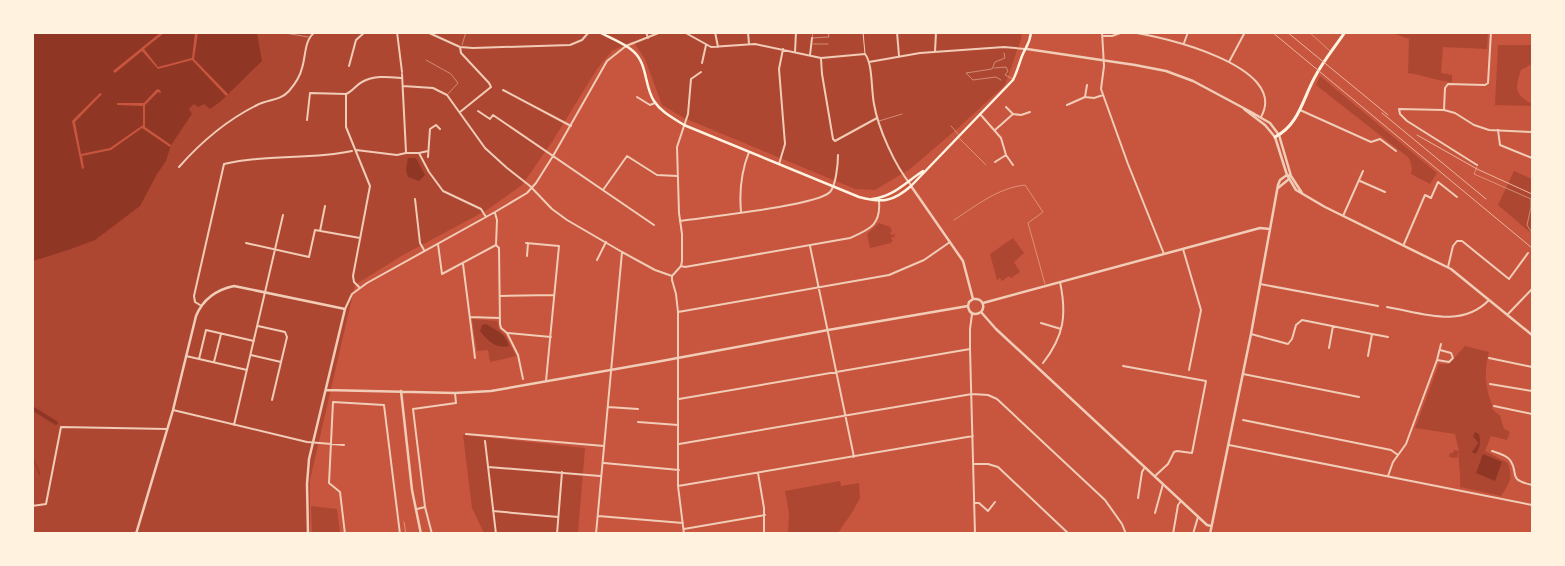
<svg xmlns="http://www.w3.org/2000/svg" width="1565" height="566" viewBox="0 0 1565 566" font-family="'Alegreya Sans',sans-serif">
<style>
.green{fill:#ae4732}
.water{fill:#8f3625}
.pier{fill:#c8553d}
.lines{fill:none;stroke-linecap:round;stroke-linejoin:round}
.stream{stroke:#8f3625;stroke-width:1}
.canal{stroke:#8f3625;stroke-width:4}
.service{stroke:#f1ccb7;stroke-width:0.5}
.pedestrian{stroke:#f1ccb7;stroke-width:1}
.minor{stroke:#f1ccb7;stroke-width:2}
.tertiary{stroke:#f1ccb7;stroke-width:2.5}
.secondary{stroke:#fff3e0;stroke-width:2.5}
.primary{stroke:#fff3e0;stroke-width:3}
.rail{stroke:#e9b49f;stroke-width:1}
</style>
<rect width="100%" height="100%" fill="#c8553d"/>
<path class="green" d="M32 33H1022L1021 39 1005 85 958 128 910 169 875 190 855 189 684 118 662 105 645 59 633 41 612 51 597 69 552 142 522 185 487 210 403 255 355 285 310 480V534L33 533Z
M1372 33H1488L1487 49 1443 47 1441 73 1452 75V82C1437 81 1423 75 1408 73L1409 39 1395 34Z
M1498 45H1532V64L1521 70C1515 88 1514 94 1532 104V106L1495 105Z
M1320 76 1437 173 1430 184 1411 174 1412 168 1409 158 1316 85Z
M1514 171 1532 179V234L1498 205Z
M879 223 890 227 892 231 890 233 892 235 895 234 894 237H892L891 239 893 240 891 243 870 248 867 234Z
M1013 238 1024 253 1014 262 1020 272 1011 278 1009 276 1002 281 1000 278 997 280 990 254Z
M472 319 497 321 499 329 506 336 516 356 490 362 488 350 477 351Z
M1465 346 1489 352C1485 367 1485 378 1488 393 1490 400 1492 401 1492 409L1500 416 1504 429 1510 432 1507 440 1491 436 1485 451 1508 463C1513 479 1510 482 1501 496L1460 487C1461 473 1458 465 1459 451L1457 458 1449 457 1450 453H1453L1454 450 1459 451 1455 434 1415 428 1439 364H1449Z
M463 435 585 448 578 533H484L472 508Z
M840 481 841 486 859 483 860 498 853 511 838 533H788L789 513 785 491Z
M311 506 337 509 340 533H312Z"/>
<path class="water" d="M33 33H257L262 61 220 102 210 109 204 104 198 107 194 104 189 109 192 114 171 145 166 161 157 174 140 206 95 240 71 249 33 261Z
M408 158H415L417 160 425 175 419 181 408 177 406 170Z
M486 324C496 330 506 334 509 346 496 349 488 341 480 331L482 325Z
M1475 432 1479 434C1481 440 1480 451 1475 454L1472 452 1478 443 1473 436Z
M1483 454 1502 462 1495 481 1476 473Z"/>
<path class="pier" d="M160 33H164L144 49 158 67 192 58 195 33H198L194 59 228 94 226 96 192 60 158 69 142 51 115 73 113 71Z
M157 89 160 90 161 93 158 92 145 105V127L171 145 170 147 142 128 111 150 82 156 84 168 82 169 72 121 100 93 102 94 75 122 81 154 110 148 143 125V106L117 105V103H144Z"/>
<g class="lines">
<path class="stream" d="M32 455 40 475"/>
<path class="canal" d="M32 408 56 423"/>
<path class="service" d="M813 32 812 38 829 37 828 32
M1309 32 1330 51
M285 33 308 37
M813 44H828
M462 45 466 32
M426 60 451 74 458 83 448 94
M994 68 1006 67 1008 71 1005 75 1013 79
M1001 80 996 77 973 80 966 73 992 69 995 62 1005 58 1004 53
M879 121 902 114
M951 126 959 135
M959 138 986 165
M1477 167 1474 174 1531 199V207L1527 225 1532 233
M954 220C977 205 998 188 1025 185L1043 212 1028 223 1045 284
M404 522 406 534"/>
<path class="pedestrian" d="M863 32 865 54"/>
<path class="minor" d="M397 32 402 72
M427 32 460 47 473 48 570 45 582 40 589 32
M646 32 648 38
M684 32 711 47 755 44 821 58 865 54C873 64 871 90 874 104 878 128 895 166 911 185
M715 32 718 47
M748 32 749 44
M897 32 899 56
M1102 32 1104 66 1101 89 1128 164 1164 254
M1130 32C1161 36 1290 66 1261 117
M1104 36H1112L1123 32
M1184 43 1188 32
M460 47 461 53 489 83 491 87 460 112
M795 52 796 32
M935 52 936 32
M810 55 812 38
M821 59 822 74 833 139 835 141 877 118
M869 62 920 53 1004 47 1025 49
M1229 62 1245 32
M702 63 706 45
M349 66 356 40 365 32
M402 74 406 152
M403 86 433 88 447 95 485 148 507 168 530 186 552 209 567 220 622 252 655 270 672 276
M503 90 571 126
M346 94V127L370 186 353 276 354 282 359 287
M637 97 650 105 655 103
M1085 97 1087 85
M1067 105 1085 97 1094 98 1103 95
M1006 107 1013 114
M1300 110 1371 142 1380 139 1396 151
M1444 110 1445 88 1448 84 1485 85 1488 83 1491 32
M478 111 490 119 493 115 654 225
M980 114 1001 138 1006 155 995 162
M307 120 310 93 346 94C353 91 356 85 362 82 375 75 389 77 402 78
M995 130 1013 114 1021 115 1030 112
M1498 130 1500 145 1532 158
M356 150 397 155 406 153H419L429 172 443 191 481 209 486 217
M419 153 428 151
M1006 155 1013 165
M428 157 430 129 436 125 440 129
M779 164 785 144 779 69 783 49
M1477 165 1407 121 1400 114 1399 109 1444 110 1455 113 1474 125 1489 130 1532 132
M179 167C201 142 227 120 257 105 268 99 280 101 289 91 295 84 300 77 302 68 306 56 304 40 315 32
M1360 181 1385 192
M603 190 627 156 657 175 677 176
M415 199 420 243 424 250
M741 212C739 190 741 172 749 152
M495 213 497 220 496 245 499 248 500 324 501 328 507 333 518 355 523 379
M1343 216 1363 171
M680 221C705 217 816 206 830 192 836 185 838 164 838 155
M320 231 325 206
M246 243 309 257 315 230 360 238
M526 243 559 246 546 381
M438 244 442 274 496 245
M1404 244 1425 195 1431 198 1438 182 1457 197
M810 246 854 457
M1183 249 1201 310 1189 370
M527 256 528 243
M597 260 606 242
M463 264 475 358
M681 266 685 267 850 238C870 229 881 225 879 201
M1448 267 1453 246 1457 241H1462L1509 279 1528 253
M1260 284 1378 306
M500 296 554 295
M200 305 195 302 194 296 224 164C266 154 310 160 352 151
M1387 307C1422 313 1461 329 1489 300
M345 309 352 294 367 283 495 212 527 193 536 183 553 156 607 61 626 46 661 32
M678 312 889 275 924 260 950 242
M972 314 970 329V349L975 534
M1508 314 1532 289
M470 317 500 318
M1041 323 1061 329
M258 326 285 332 287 337 272 400
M508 333 551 337
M1251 334 1288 344 1292 339 1296 325 1302 320 1372 334 1368 356
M1372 334 1388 337
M1329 348 1333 326
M251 355 281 362
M186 356 247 370
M1489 358 1532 367
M199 359 206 330 254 341
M1437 360 1449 362 1453 358 1451 353 1440 350
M214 362 221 334
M1043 363C1064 336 1067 315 1060 282
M1123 366 1206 381 1192 453 1177 451 1174 452 1168 464 1155 476
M1243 374 1359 397
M1490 384 1532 391
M679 399 970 349
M1494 406 1532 414
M608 407 638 409
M173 410 307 442 344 445
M1243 420 1391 450 1398 455
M638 422 678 425
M234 425 283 215
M466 434 604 446
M485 441 496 534
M679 444 972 394 988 395 997 399 1105 500 1122 524 1126 534
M1229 445 1532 505
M1492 451C1498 453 1506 455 1510 460 1520 474 1506 479 1532 485
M604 463 679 470
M973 464H988L998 467 1069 534
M488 467 600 476
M758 473 764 508V534
M1388 476 1393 462 1406 444 1437 360 1441 344
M678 486 973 436
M1138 498 1142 472 1145 467
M974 503H979L988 511 995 502
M32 506 46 504 61 427 167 429
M425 507 413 409 456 403 455 393
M417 509 425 507 432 534
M493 511 558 517
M1155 513 1163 484
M598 516 683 523
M684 529 765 515
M345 534 340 492 329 483 333 402 384 405 400 534
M557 534 562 472
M596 534 622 252
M684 534 678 486V312L676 294 672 280V276L681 266 682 261V234L679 213 677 147 688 114 691 79 701 72
M1173 534 1178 505 1181 501
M1193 534 1198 517"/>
<path class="tertiary" d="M1027 49 1135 65 1166 71 1193 81 1251 112 1270 123 1279 135 1291 176 1302 193
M1244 109 1265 125 1275 137 1287 175 1296 190 1325 207 1451 269 1532 335
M911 186 963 261 973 299
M1278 188 1289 179
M974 299C982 298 986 306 981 312
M983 303 1260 228 1270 229
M968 306C969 314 975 316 981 312
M968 306 969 302 973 299
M981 312 996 329 1207 525 1211 526
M326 390 455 393 491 391 656 362 828 330 968 306
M401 391 412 490 421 534
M136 534 173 410 196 316C203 299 215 290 234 286L345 309 309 459 307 484 308 534
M1210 534 1251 334 1278 185 1280 180 1287 175 1291 176"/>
<path class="secondary" d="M599 32C610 38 624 43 633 51 648 64 644 86 654 101 661 112 673 118 684 125L859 197C882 203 893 202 911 186L1013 80C1017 72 1019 64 1022 56 1026 46 1030 44 1031 32
M872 199C893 197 906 182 923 171"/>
<path class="primary" d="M1275 137C1300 124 1303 97 1316 75 1324 60 1335 47 1345 32"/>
<path class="rail" d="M1272 32 1532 248
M1287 32 1388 115
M1382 113 1486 199
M1417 135 1477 169 1532 194"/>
</g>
<rect width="1565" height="566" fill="none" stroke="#fff3e0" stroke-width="68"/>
</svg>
